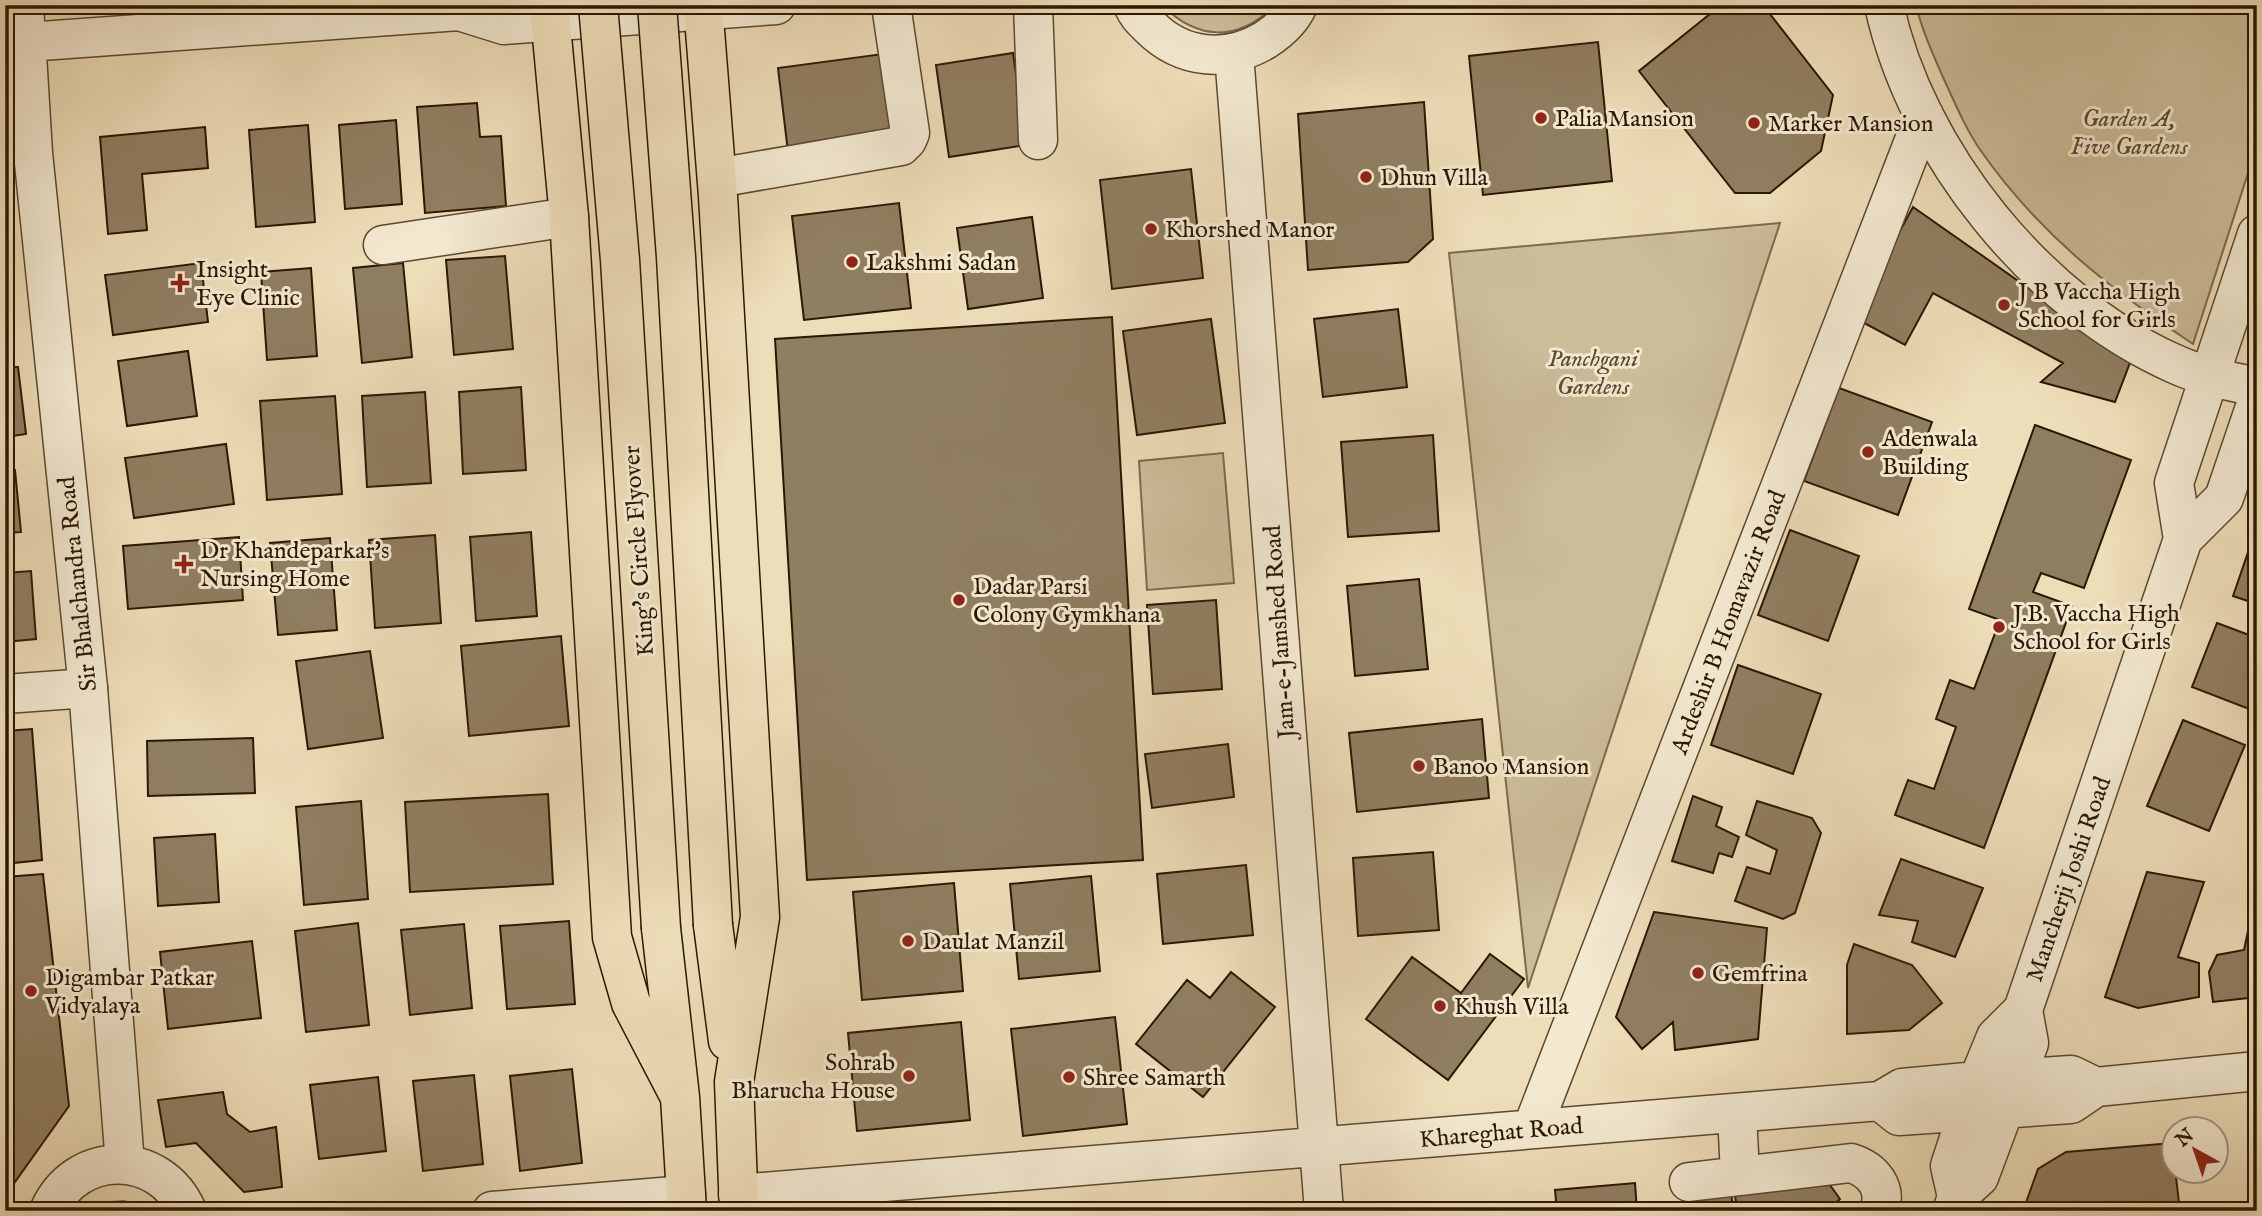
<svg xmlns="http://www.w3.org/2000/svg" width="2262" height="1216" viewBox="0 0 2262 1216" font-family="'IM FELL English',serif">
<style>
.green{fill:#ccbc99;stroke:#7c6a4e;stroke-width:2}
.building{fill:#907e61;stroke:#2b1803;stroke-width:2}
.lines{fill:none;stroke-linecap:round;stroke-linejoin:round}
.minor-casing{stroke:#5c4930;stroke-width:41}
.tertiary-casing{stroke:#5c4930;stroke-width:41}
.trunk-casing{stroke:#2b1803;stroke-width:41}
.minor{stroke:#f3e9d1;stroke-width:38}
.tertiary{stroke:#f3e9d1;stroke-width:38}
.trunk{stroke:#edddb8;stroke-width:38}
.trunk-bridge-casing{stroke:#2b1803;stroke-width:41;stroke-linecap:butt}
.trunk-bridge{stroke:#edddb8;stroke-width:38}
.poi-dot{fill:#8f2418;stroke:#f3e9d1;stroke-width:2.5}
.labels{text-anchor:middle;stroke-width:6;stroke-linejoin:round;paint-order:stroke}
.poi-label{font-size:24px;fill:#2b1803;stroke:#f3e9d1;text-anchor:start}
.park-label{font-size:24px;font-style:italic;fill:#5b4930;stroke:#f3e9d1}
.street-label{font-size:24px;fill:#2b1803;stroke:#f3e9d1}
</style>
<rect width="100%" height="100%" fill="#edddb8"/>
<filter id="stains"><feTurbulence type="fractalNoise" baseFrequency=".00286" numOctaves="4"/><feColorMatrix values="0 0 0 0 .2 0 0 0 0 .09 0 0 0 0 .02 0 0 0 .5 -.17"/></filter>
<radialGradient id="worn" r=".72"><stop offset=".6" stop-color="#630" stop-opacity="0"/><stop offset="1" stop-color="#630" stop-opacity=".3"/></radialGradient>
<path class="green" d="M1162 5H1275C1239 42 1198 41 1162 5Z
M1916 5 2257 6V145L2193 344C2109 288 2040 235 1981 151 1965 128 1954 101 1942 75 1932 52 1922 30 1916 5Z
M1780 223 1528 988 1449 253Z
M1223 453 1234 583 1147 590 1139 461Z
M124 1201 137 1205 146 1211H94L110 1202Z"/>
<path class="building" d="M1756 5H1763L1833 95 1821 151 1770 193H1735L1639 71 1710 14Z
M1598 42 1612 181 1483 195 1469 56Z
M890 53 901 138 788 152 778 68Z
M1013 53 1026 145 949 157 936 65Z
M1424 102 1433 239 1408 262 1308 270 1298 114Z
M477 103 480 137 501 136 506 206 425 213 417 107Z
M396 120 402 204 345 209 339 125Z
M308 125 315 222 256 227 249 130Z
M205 127 208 168 142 174 147 230 108 234 100 137Z
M1191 169 1203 278 1112 289 1100 180Z
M899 203 911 308 804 320 792 216Z
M1913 207 2131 360 2115 402 2041 382 2063 363 1933 293 1905 345 1853 317Z
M1032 217 1043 298 968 309 957 228Z
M505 256 513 349 454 355 446 260Z
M201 263 208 322 113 335 105 275Z
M403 263 412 357 362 363 353 268Z
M311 268 317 356 267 360 261 272Z
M5 285 10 335H5Z
M1398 309 1407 387 1323 397 1314 319Z
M1112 317 1143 860 807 880 775 339Z
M1211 319 1225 423 1137 435 1123 331Z
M188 351 197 416 127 426 118 361Z
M18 367 26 434 5 437V368Z
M521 387 526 470 463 474 459 392Z
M1839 388 1932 422 1898 515 1804 481Z
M425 392 431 483 367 487 362 396Z
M335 396 342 494 267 500 260 401Z
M2035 425 2131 460 2084 588 2041 573 2033 592 2072 606 1984 848 1895 815 1908 780 1934 789 1956 727 1936 719 1950 680 1974 689 2000 620 1969 609Z
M1433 435 1439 531 1348 537 1341 442Z
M226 444 234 504 134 518 125 458Z
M15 470 21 532 5 533V471Z
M2257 526V604L2233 596Z
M1790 530 1859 556 1828 641 1758 615Z
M531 532 537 616 476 621 470 537Z
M435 535 441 623 375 628 369 540Z
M239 537 243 600 128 609 123 546Z
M330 538 337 630 278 635 270 543Z
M31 571 36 639 5 642V573Z
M1419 579 1428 669 1355 676 1347 586Z
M1216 600 1222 689 1153 694 1147 605Z
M2217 623 2257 638V712L2192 687Z
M561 636 569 726 469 736 461 646Z
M370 651 383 738 308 749 296 661Z
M1738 665 1821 694 1793 774 1711 745Z
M1482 719 1489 798 1357 812 1349 733Z
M2183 720 2245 745 2209 831 2147 806Z
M32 729 42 860 5 864V731Z
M253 738 255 793 148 796 147 741Z
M1228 744 1234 797 1152 808 1145 754Z
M548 794 553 884 410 892 405 802Z
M1693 796 1722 807 1716 826 1739 837 1732 857 1719 853 1713 873 1672 861Z
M361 801 368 899 304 905 296 807Z
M1757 801 1812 818 1821 833 1795 913 1783 919 1735 901 1747 867 1770 874 1777 850 1746 835Z
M215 834 219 902 158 906 154 838Z
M1433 852 1439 930 1358 936 1353 858Z
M1901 859 1983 888 1955 957 1912 942 1918 921 1879 915Z
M1246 865 1253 935 1163 944 1157 874Z
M2147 872 2204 882 2178 957 2199 963V997L2138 1008 2105 997Z
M43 874 69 1106 5 1196V877Z
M1091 876 1100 971 1019 979 1010 884Z
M954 883 963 991 862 1000 853 892Z
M2254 903 2257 904V997L2213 1002 2209 972 2217 955 2244 950Z
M1654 912 1767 928 1758 1039 1675 1050 1673 1022 1642 1049 1616 1017Z
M569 921 575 1004 507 1009 500 926Z
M358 923 369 1025 306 1032 295 931Z
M464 924 472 1008 410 1015 401 930Z
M252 941 261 1018 168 1029 160 952Z
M1854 944 1912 965 1942 1003 1909 1030 1847 1034V965Z
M1490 954 1524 979 1448 1080 1366 1019 1412 957 1461 993Z
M1231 972 1275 1007 1203 1097 1136 1044 1187 980 1210 998Z
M1115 1017 1127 1124 1023 1136 1011 1029Z
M961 1022 970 1120 857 1131 848 1033Z
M572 1069 582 1163 520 1171 510 1076Z
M474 1075 483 1164 423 1171 413 1081Z
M378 1077 386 1151 319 1159 310 1085Z
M223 1092 227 1114 250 1132 276 1127 282 1187 244 1192 196 1143 166 1147 158 1100Z
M2257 1128V1211H2252L2248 1129Z
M2172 1143 2180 1211H2023L2038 1169 2066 1152Z
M1635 1183 1637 1211H1557L1555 1190Z
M1830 1185 1840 1199 1826 1211H1737L1734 1187Z
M1730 1189 1734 1211H1686L1684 1194Z
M1840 1202 1853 1207 1863 1211H1830Z"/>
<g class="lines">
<defs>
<path id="minor" d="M1033 5 1038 140
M1884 5C1916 153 2037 303 2175 364 2201 376 2229 381 2257 387
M1234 54 1324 1211
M717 178 901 146 907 140 910 133 891 5
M383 245 569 217
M2183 539 2174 483 2257 234
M5 694 88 688
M1880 1101 1899 1116 2071 1104 2096 1087
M1737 1113 1740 1175
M1532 1129 1924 115
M1689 1182 1851 1163C1873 1170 1888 1188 1879 1211
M738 1194 1880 1101 1902 1088 1978 1081 2071 1075 2096 1087 2257 1071
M1957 1197 1979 1177 2029 1043 2023 1010
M492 1211 686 1195
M1952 1211 1957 1197 1950 1166 1978 1081 1996 1037 2023 1010 2183 539 2224 498 2257 401"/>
<path id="tertiary" d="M24 5 33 153 88 688 125 1164
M1133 5C1137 15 1143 20 1150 27 1182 59 1226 63 1265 40 1279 31 1291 21 1298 5
M459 11 504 25 776 5
M27 42 459 11 469 5
M49 1211C76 1149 160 1149 187 1211"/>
<path id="trunk" d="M549 5 569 217 612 937 631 1003 680 1097
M703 5 718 196 760 917 734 1082 739 1211
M713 925 728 1041
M661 928 680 1097 687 1211"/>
</defs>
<use href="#minor" class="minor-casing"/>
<use href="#tertiary" class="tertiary-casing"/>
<use href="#trunk" class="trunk-casing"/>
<use href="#minor" class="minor"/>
<use href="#tertiary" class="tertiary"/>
<use href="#trunk" class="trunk"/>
<defs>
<path id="trunk-bridge" d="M598 5 620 260 661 928
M657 5 676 257 713 925"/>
</defs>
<use href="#trunk-bridge" class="trunk-bridge-casing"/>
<use href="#trunk-bridge" class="trunk-bridge"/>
</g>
<g class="poi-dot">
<circle cx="1541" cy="118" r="7"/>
<circle cx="1754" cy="123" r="7"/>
<circle cx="1366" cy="177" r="7"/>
<circle cx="1151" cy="229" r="7"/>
<circle cx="852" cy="262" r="7"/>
<path d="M176.5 272.5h7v7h7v7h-7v7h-7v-7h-7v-7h7z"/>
<circle cx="2004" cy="305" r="7"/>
<circle cx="1868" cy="452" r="7"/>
<path d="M180.5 553.5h7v7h7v7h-7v7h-7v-7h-7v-7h7z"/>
<circle cx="959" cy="600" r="7"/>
<circle cx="1999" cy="627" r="7"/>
<circle cx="1419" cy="766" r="7"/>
<circle cx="908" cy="941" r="7"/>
<circle cx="1698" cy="973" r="7"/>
<circle cx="31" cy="991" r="7"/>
<circle cx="1440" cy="1006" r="7"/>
<circle cx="909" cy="1076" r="7"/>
<circle cx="1069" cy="1077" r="7"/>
</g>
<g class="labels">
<g class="poi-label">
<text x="1555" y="126">Palia Mansion</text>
<text x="1768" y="131">Marker Mansion</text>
<text x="1380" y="185">Dhun Villa</text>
<text x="1165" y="237">Khorshed Manor</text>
<text x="866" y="270">Lakshmi Sadan</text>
<text x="196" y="277">Insight<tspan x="196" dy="28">Eye Clinic</tspan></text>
<text x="2018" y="299">J B Vaccha High<tspan x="2018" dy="28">School for Girls</tspan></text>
<text x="1882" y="446">Adenwala<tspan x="1882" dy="28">Building</tspan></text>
<text x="200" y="558">Dr Khandeparkar's<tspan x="200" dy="28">Nursing Home</tspan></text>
<text x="973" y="594">Dadar Parsi<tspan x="973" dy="28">Colony Gymkhana</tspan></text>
<text x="2013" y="621">J.B. Vaccha High<tspan x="2013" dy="28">School for Girls</tspan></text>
<text x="1433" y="774">Banoo Mansion</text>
<text x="922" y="949">Daulat Manzil</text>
<text x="1712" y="981">Gemfrina</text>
<text x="45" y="985">Digambar Patkar<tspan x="45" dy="28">Vidyalaya</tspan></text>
<text x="1454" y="1014">Khush Villa</text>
<text x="895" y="1070" text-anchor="end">Sohrab<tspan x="895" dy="28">Bharucha House</tspan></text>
<text x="1083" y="1085">Shree Samarth</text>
</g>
<g class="park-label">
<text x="2129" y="126">Garden A,<tspan x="2129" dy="28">Five Gardens</tspan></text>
<text x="1593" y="366">Panchgani<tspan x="1593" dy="28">Gardens</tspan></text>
</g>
<g class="street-label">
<text transform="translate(638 551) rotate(-94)" y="8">King's Circle Flyover</text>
<text transform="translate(77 584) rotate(-96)" y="8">Sir Bhalchandra Road</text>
<text transform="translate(1728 622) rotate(-69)" y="8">Ardeshir B Homavazir Road</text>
<text transform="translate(1279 632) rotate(-94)" y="8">Jam-e-Jamshed Road</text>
<text transform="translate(2068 879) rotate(-71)" y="8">Mancherji Joshi Road</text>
<text transform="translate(1501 1132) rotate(-5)" y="8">Khareghat Road</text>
</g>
</g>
<rect width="2262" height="1216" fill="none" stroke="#edddb8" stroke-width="28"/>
<rect x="7" y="7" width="2248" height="1202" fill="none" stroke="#2b1803" stroke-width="3.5"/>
<rect x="14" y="14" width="2234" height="1188" fill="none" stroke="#2b1803" stroke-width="2"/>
<g transform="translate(2195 1150) rotate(320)"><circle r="33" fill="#f3e9d1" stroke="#a3957f" stroke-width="2"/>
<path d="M0-5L12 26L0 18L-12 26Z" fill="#8f2418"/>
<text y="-10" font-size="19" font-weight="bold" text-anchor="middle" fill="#2b1803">N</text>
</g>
<rect width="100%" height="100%" filter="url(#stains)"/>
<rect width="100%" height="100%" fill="url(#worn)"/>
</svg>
